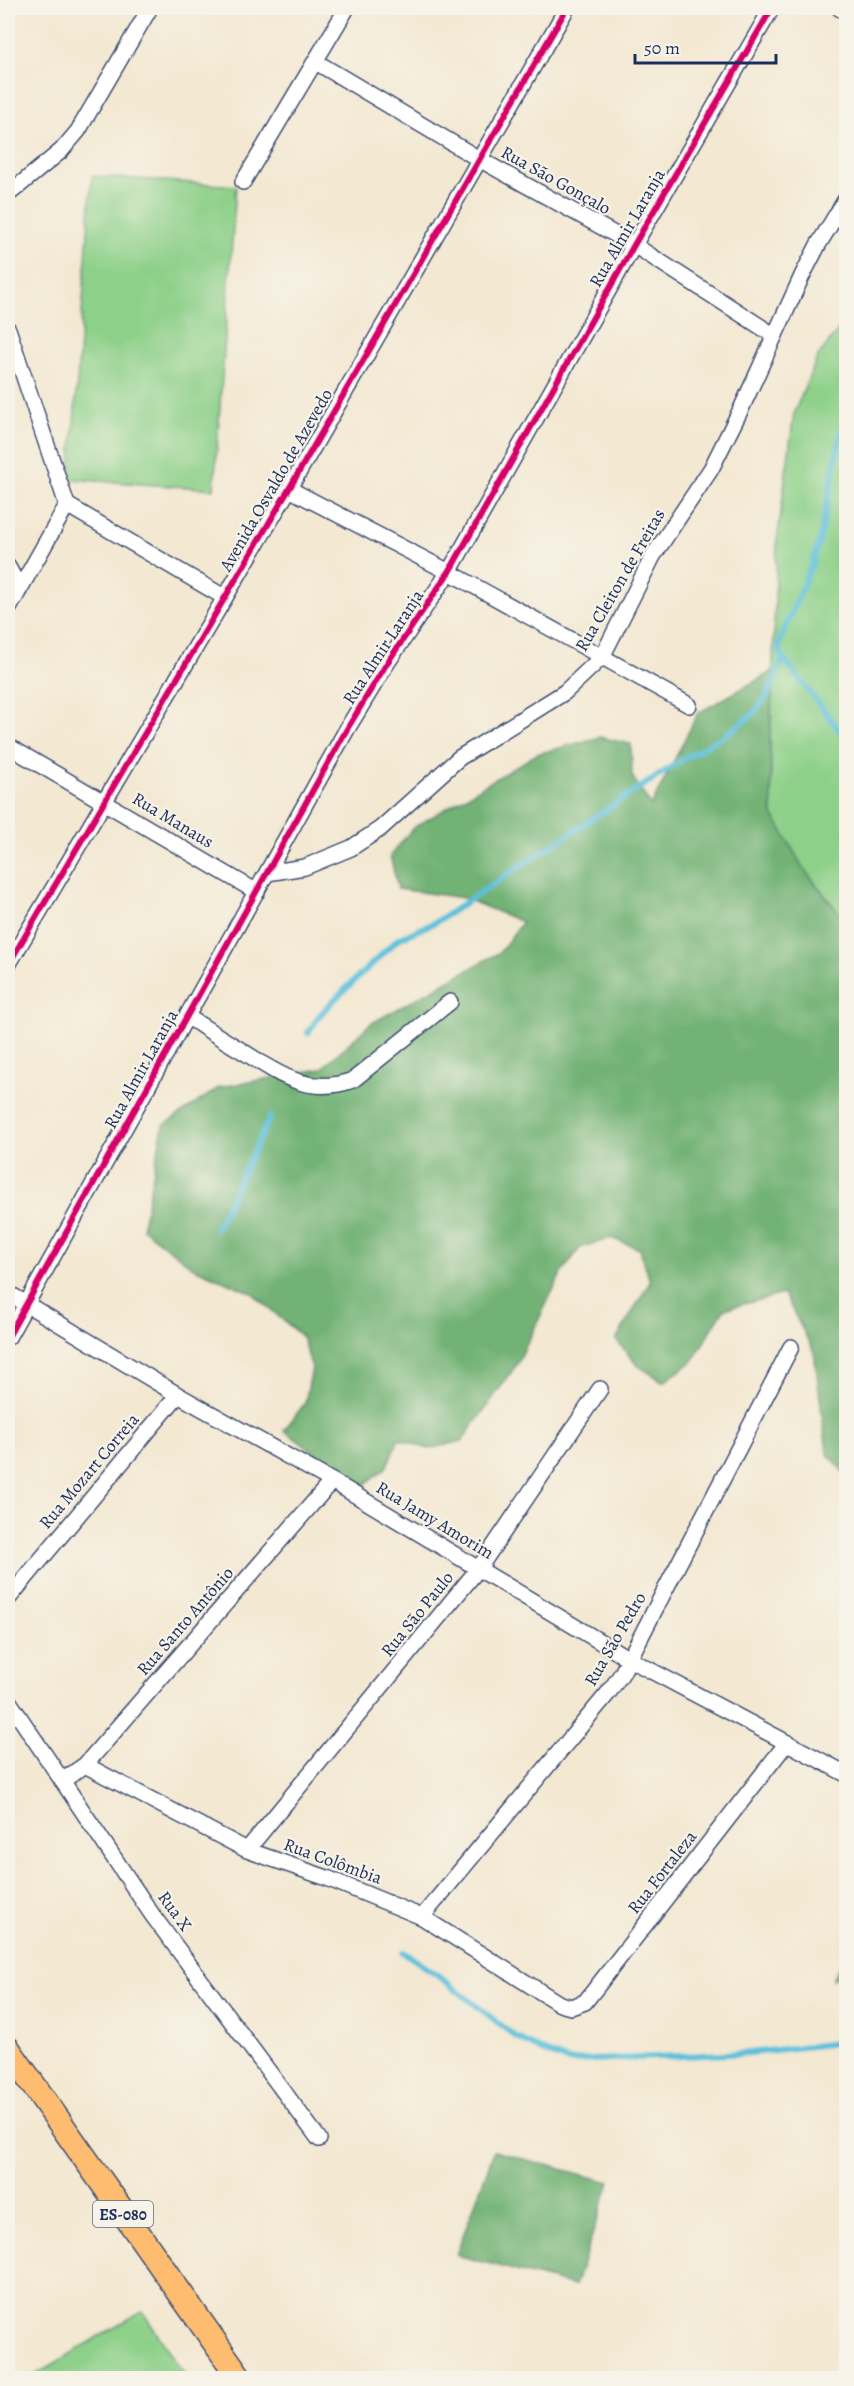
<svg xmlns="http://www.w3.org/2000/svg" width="854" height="2386" viewBox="0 0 854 2386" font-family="Alegreya,serif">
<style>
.green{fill:#8dd089;stroke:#548074;stroke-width:1.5}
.forest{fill:#72b275;stroke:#46706a;stroke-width:1.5}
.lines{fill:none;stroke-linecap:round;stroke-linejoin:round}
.stream{stroke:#5dc0db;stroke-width:6}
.street-casing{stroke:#3b4b6f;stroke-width:18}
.primary-casing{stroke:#3b4b6f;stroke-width:27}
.street{stroke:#fff;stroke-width:15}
.primary{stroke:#fdbc6f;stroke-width:24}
.cycleway-casing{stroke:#f7f3e8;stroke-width:10}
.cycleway{stroke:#d6006c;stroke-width:6}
.labels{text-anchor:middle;stroke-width:4.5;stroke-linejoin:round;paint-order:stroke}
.shield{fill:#f7f3e8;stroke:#5d6a87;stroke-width:1.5}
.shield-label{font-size:16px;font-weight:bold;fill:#1b2f5e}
.street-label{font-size:18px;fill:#1b2f5e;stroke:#f7f3e8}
</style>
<rect width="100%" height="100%" fill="#f7f3e8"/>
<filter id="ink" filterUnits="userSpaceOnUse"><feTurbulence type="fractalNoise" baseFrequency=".0167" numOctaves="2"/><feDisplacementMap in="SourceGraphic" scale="12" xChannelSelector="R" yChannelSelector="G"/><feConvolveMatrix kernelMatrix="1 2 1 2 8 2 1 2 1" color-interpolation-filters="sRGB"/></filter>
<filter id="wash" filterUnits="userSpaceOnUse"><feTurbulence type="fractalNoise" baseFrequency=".008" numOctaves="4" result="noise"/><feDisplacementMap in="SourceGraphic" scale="24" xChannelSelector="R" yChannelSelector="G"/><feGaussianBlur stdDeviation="1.35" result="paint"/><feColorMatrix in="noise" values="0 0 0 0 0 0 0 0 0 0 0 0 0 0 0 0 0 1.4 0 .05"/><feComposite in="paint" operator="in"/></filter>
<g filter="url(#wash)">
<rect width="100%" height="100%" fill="#f3e8d1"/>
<path class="green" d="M92 176 236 186 214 489 70 479Z
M846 313V922L803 868 772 813 770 742 777 541 794 413 818 356 837 332Z
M142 2311 187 2378H30Z"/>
<path class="forest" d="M773 671 770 742 772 813 803 868 846 922V1476L827 1453 814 1352 784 1294 724 1309 692 1362 664 1382 637 1365 616 1340 650 1282 640 1249 611 1238 580 1248 561 1274 517 1364 462 1441 429 1449 399 1439 386 1468 360 1488 284 1430 305 1403 312 1368 302 1337 252 1293 194 1268 142 1228 163 1126 220 1087 321 1069 370 1024 500 952 522 922 464 898 398 889 390 856 413 828 537 754 600 737 631 744 632 776 651 806 698 713Z
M846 1954V1974L832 1979Z
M494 2151 610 2182 575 2286 456 2255Z"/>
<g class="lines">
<path class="stream" d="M846 408 820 539 812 564 779 643V651L783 658 846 739
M308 1033 319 1016 332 1002 398 939 436 922 682 760 727 734 753 714 766 698 783 658
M216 1229 270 1117
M403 1952 435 1973 516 2037 544 2052 568 2061 750 2053 846 2042"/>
</g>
</g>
<g filter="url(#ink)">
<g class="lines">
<defs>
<path id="street" d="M839 8 846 12
M316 62 479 159 634 245 775 336
M243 182 347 8
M11 192 61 151 78 131 150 8
M8 329 67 505 224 597
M289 489 449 572 689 705
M8 567 20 589
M8 610 67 505
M8 746 257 892
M267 873 305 867 351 848 380 829 459 758 565 692 602 657 653 556 711 469 742 407 802 276 818 245 846 199
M8 965 289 489 567 8
M188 1017C207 1029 225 1041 244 1052 280 1075 309 1096 353 1080L450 1002
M8 1293 178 1395 332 1481 629 1659 846 1774
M8 1337 347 729 387 663 449 572 634 245 772 8
M8 1599 178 1395
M8 1700 153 1916 319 2139
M85 1765 247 1850 327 1878 422 1917 560 2004 571 2007 585 2002 786 1744
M62 1781 85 1765 332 1481
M247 1850 479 1568 600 1389
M422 1917 609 1692 622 1673 791 1347"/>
<path id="primary" d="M8 2049 240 2378"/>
</defs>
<use href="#street" class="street-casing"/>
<use href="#primary" class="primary-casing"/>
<use href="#street" class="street"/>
<use href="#primary" class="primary"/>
<defs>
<path id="cycleway" d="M8 965 289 489 567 8
M8 1337 347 729 387 663 449 572 634 245 772 8"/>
</defs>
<use href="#cycleway" class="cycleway-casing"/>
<use href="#cycleway" class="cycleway"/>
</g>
</g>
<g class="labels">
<rect class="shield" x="93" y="2201" width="60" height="26" rx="4.5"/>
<g class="shield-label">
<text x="123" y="2220">ES-080</text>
</g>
<g class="street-label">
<text transform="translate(556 180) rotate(29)" y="6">Rua São Gonçalo</text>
<text transform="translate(627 228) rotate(-60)" y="6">Rua Almir Laranja</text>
<text transform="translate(276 480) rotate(-60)" y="6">Avenida Osvaldo de Azevedo</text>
<text transform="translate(620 580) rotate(-60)" y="6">Rua Cleiton de Freitas</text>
<text transform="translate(383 647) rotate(-57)" y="6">Rua Almir Laranja</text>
<text transform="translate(173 820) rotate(31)" y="6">Rua Manaus</text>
<text transform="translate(141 1069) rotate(-61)" y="6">Rua Almir Laranja</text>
<text transform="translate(89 1471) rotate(-50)" y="6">Rua Mozart Correia</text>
<text transform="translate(435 1520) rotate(31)" y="6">Rua Jamy Amorim</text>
<text transform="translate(417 1614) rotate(-51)" y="6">Rua São Paulo</text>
<text transform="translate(185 1621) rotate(-49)" y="6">Rua Santo Antônio</text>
<text transform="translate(615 1639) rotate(-60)" y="6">Rua São Pedro</text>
<text transform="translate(333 1861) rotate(20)" y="6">Rua Colômbia</text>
<text transform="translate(662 1872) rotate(-52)" y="6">Rua Fortaleza</text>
<text transform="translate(175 1911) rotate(54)" y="6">Rua X</text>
</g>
</g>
<rect width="854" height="2386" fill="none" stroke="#f7f3e8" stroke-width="30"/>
<path d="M635 54v9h141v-9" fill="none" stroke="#1b2f5e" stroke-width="3"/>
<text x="644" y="54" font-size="18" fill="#1b2f5e" stroke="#f7f3e8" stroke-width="4.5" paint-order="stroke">50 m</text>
</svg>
